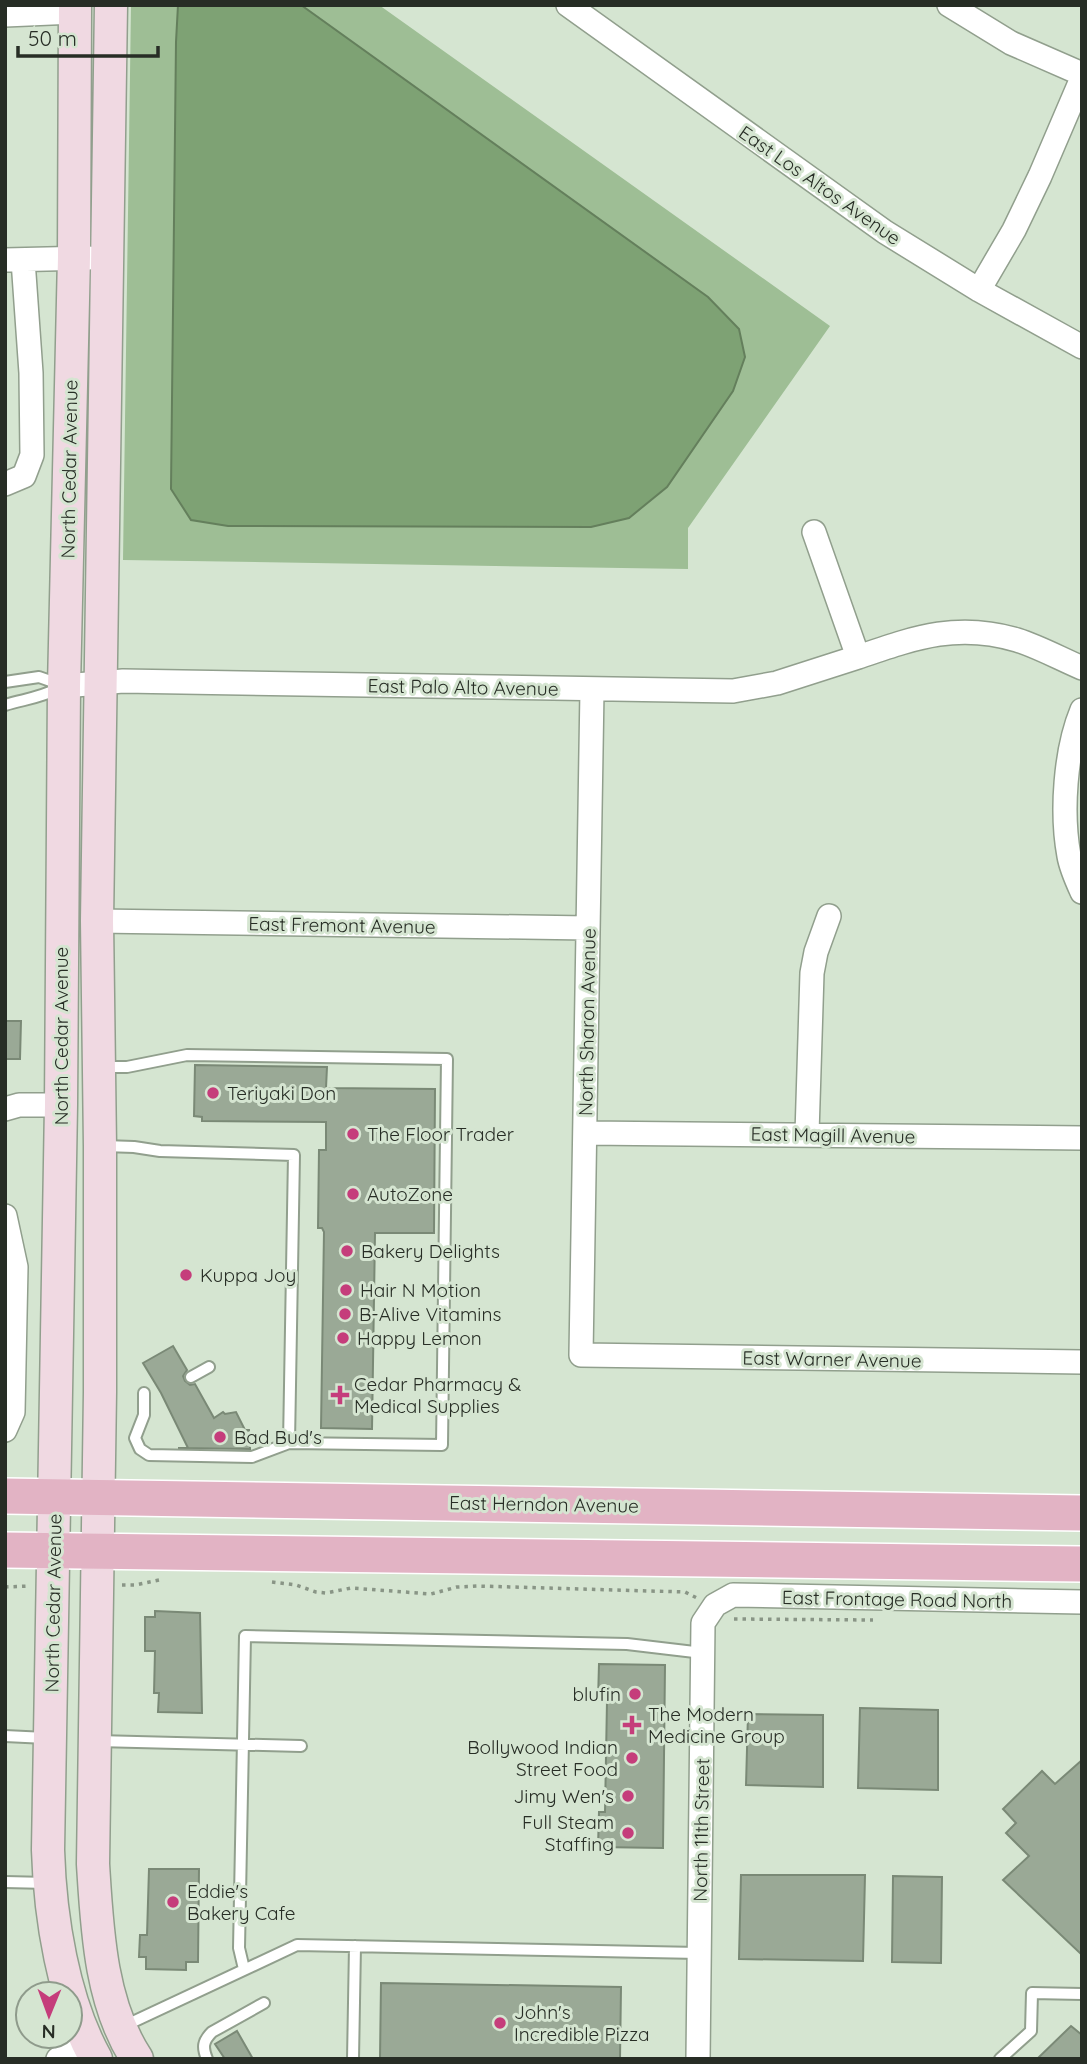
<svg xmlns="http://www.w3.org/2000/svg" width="1087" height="2064" viewBox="0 0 1087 2064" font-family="Quicksand,sans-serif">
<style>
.green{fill:#9ebe95}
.water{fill:#7ea274;stroke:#647f5c;stroke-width:2}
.building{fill:#9aa996;stroke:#7a8976;stroke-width:2}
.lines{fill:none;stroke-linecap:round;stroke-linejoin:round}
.lane-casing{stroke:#919f8d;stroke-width:14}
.street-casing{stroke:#919f8d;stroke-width:26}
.secondary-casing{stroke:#919f8d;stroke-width:35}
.primary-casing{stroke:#fff;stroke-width:38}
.path{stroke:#899586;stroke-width:3.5;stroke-dasharray:3.5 5;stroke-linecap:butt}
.lane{stroke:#fff;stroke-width:10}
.street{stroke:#fff;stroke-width:23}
.secondary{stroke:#f0d9e2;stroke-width:32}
.primary{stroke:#e2b3c4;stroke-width:35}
.poi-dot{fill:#c53d7b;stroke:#d5e5d1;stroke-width:2.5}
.labels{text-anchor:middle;stroke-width:6;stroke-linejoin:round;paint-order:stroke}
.street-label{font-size:19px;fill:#272d25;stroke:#d5e5d1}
.poi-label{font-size:19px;fill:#272d25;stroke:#d5e5d1;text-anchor:start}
</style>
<rect width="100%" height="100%" fill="#d5e5d1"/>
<path class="green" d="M131 5H379L830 326 688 528V569L123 560Z"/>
<path class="water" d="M178 5H301L708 297 739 329 745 357 733 391 667 487 629 518 591 527 228 526 191 520 171 489 176 42Z"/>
<path class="building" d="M5 1021H21L20 1059H5Z
M195 1065 327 1067 326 1088 435 1089 434 1233H375L372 1429 321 1428 324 1232 322 1228H318L319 1150H326V1122L202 1121V1117L194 1116Z
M173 1346 187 1370 183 1376 185 1381 190 1385 195 1384 214 1418 223 1412 225 1414 236 1412 245 1430H249L250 1449 178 1448H188L161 1393 143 1363Z
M155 1611 200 1613 202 1713 158 1712 159 1693H154L155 1651H145V1617H155Z
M599 1664 665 1665 663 1848 598 1847 599 1812H605L607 1701H598Z
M860 1708 938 1710V1790L858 1788Z
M748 1714 823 1715V1787L746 1785Z
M1082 1760V1955L1003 1880 1029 1856 1006 1833 1016 1823 1003 1809 1042 1771 1055 1784Z
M149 1869H199L198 1962H186V1970L146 1969V1957H139L140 1935H147Z
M741 1875H865L863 1961 739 1959Z
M893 1876 942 1877 941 1963 892 1962Z
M381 1983 621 1987 620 2059H380Z
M1071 2026 1082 2035V2059H1037Z
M237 2031 253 2059H225L215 2044Z"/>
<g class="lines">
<defs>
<path id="lane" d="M5 682 39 677 62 685
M5 705C25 699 40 698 59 688
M103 1067H127L187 1055 447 1059 442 1445 289 1443 294 1155 160 1151 134 1147 104 1146
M191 1377 209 1367
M144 1393V1415L135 1438 140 1449 149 1455 252 1457 289 1443
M5 1736 46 1738
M97 1741 301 1746
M5 1882 48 1883
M244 1969 239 1948 245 1636 627 1644 703 1653
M122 2027 297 1945 699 1953
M207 2059C202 2047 203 2041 212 2032L264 2003
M353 2059 355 1946
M1000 2059 1031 2031 1032 1993 1082 1994"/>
<path id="street" d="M568 5 885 232 979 290 1082 347
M949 5 1011 43 1082 74
M5 15 75 12
M5 260 89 258
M979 290 1014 230 1040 176 1082 78
M5 484 24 476 32 455 31 373 23 260
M814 532 858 657C914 638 957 622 1017 640 1039 647 1061 659 1082 668
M64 686 123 681 733 691 777 683 858 657
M592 690 581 1355 1082 1362
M1082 710C1065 751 1061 813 1069 856 1071 868 1077 881 1082 892
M97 921 588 928
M5 1109 19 1105H61
M585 1133 1082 1138
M807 1134 812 973 816 952 829 916
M5 1216 16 1267 13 1412 5 1430
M58 2059 88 2045
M698 2059 703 1623 715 1605 733 1595 1082 1602"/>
<path id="secondary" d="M75 5 74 257 64 686 61 1105 48 1850C50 1917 63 2000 96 2059
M111 5 97 921 100 1146V1392L93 1864C97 1928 100 2003 137 2059"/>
<path id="primary" d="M5 1496 1082 1513
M5 1550 1082 1564"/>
</defs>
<use href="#lane" class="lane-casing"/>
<use href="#street" class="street-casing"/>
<use href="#secondary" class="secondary-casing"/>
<use href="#primary" class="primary-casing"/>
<path class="path" d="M272 1582 296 1585 316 1592 326 1593 351 1588 431 1594 457 1587 477 1586 685 1592 697 1598
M122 1585H135L159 1580
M5 1587 30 1586
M734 1619 873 1620"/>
<use href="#lane" class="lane"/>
<use href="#street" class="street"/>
<use href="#secondary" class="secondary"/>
<use href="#primary" class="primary"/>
</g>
<g class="poi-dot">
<circle cx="213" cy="1093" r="7"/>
<circle cx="353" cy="1134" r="7"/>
<circle cx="353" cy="1194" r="7"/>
<circle cx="347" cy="1251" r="7"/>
<circle cx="186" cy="1275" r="7"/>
<circle cx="346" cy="1290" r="7"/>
<circle cx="345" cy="1314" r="7"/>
<circle cx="343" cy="1338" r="7"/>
<path d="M336.5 1384.5h7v7h7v7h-7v7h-7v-7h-7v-7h7z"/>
<circle cx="220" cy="1437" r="7"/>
<circle cx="635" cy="1694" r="7"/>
<path d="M628.5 1714.5h7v7h7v7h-7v7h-7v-7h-7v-7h7z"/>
<circle cx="632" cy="1758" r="7"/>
<circle cx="628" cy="1796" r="7"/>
<circle cx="628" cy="1833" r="7"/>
<circle cx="173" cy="1902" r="7"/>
<circle cx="500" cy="2023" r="7"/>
</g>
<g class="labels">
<g class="street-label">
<text transform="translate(820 185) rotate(35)" y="7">East Los Altos Avenue</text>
<text transform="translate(69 469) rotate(-89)" y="7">North Cedar Avenue</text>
<text transform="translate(463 687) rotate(1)" y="7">East Palo Alto Avenue</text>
<text transform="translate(342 925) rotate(1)" y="7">East Fremont Avenue</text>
<text transform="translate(587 1022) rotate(-89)" y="7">North Sharon Avenue</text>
<text transform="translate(61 1036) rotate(-90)" y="7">North Cedar Avenue</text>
<text transform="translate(833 1135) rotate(1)" y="7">East Magill Avenue</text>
<text transform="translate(832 1359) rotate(1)" y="7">East Warner Avenue</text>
<text transform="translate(544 1504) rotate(1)" y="7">East Herndon Avenue</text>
<text transform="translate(897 1599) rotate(1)" y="7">East Frontage Road North</text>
<text transform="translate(53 1603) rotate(-89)" y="7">North Cedar Avenue</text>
<text transform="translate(701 1830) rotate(-89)" y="7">North 11th Street</text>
</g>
<g class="poi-label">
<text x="227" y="1100">Teriyaki Don</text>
<text x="367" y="1141">The Floor Trader</text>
<text x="367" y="1201">AutoZone</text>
<text x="361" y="1258">Bakery Delights</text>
<text x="200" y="1282">Kuppa Joy</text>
<text x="360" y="1297">Hair N Motion</text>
<text x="359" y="1321">B-Alive Vitamins</text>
<text x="357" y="1345">Happy Lemon</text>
<text x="354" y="1391">Cedar Pharmacy &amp;<tspan x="354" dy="22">Medical Supplies</tspan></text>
<text x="234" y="1444">Bad Bud's</text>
<text x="621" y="1701" text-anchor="end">blufin</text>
<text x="648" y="1721">The Modern<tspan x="648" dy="22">Medicine Group</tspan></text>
<text x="618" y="1754" text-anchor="end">Bollywood Indian<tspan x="618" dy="22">Street Food</tspan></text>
<text x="614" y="1803" text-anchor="end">Jimy Wen's</text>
<text x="614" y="1829" text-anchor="end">Full Steam<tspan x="614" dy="22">Staffing</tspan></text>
<text x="187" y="1898">Eddie's<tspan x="187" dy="22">Bakery Cafe</tspan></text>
<text x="514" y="2019">John's<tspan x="514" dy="22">Incredible Pizza</tspan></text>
</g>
</g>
<rect width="1087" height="2064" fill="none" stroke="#272d25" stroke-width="14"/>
<g transform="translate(49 2015) rotate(181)"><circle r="33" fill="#d5e5d1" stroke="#8f9b8c" stroke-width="2"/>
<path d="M0-5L12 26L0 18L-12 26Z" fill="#c53d7b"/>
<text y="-10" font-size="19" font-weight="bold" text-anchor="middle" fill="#272d25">N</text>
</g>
<path d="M18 46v10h140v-10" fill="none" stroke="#272d25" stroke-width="3.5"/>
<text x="28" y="46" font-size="21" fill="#272d25" stroke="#d5e5d1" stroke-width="5" paint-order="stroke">50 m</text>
</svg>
